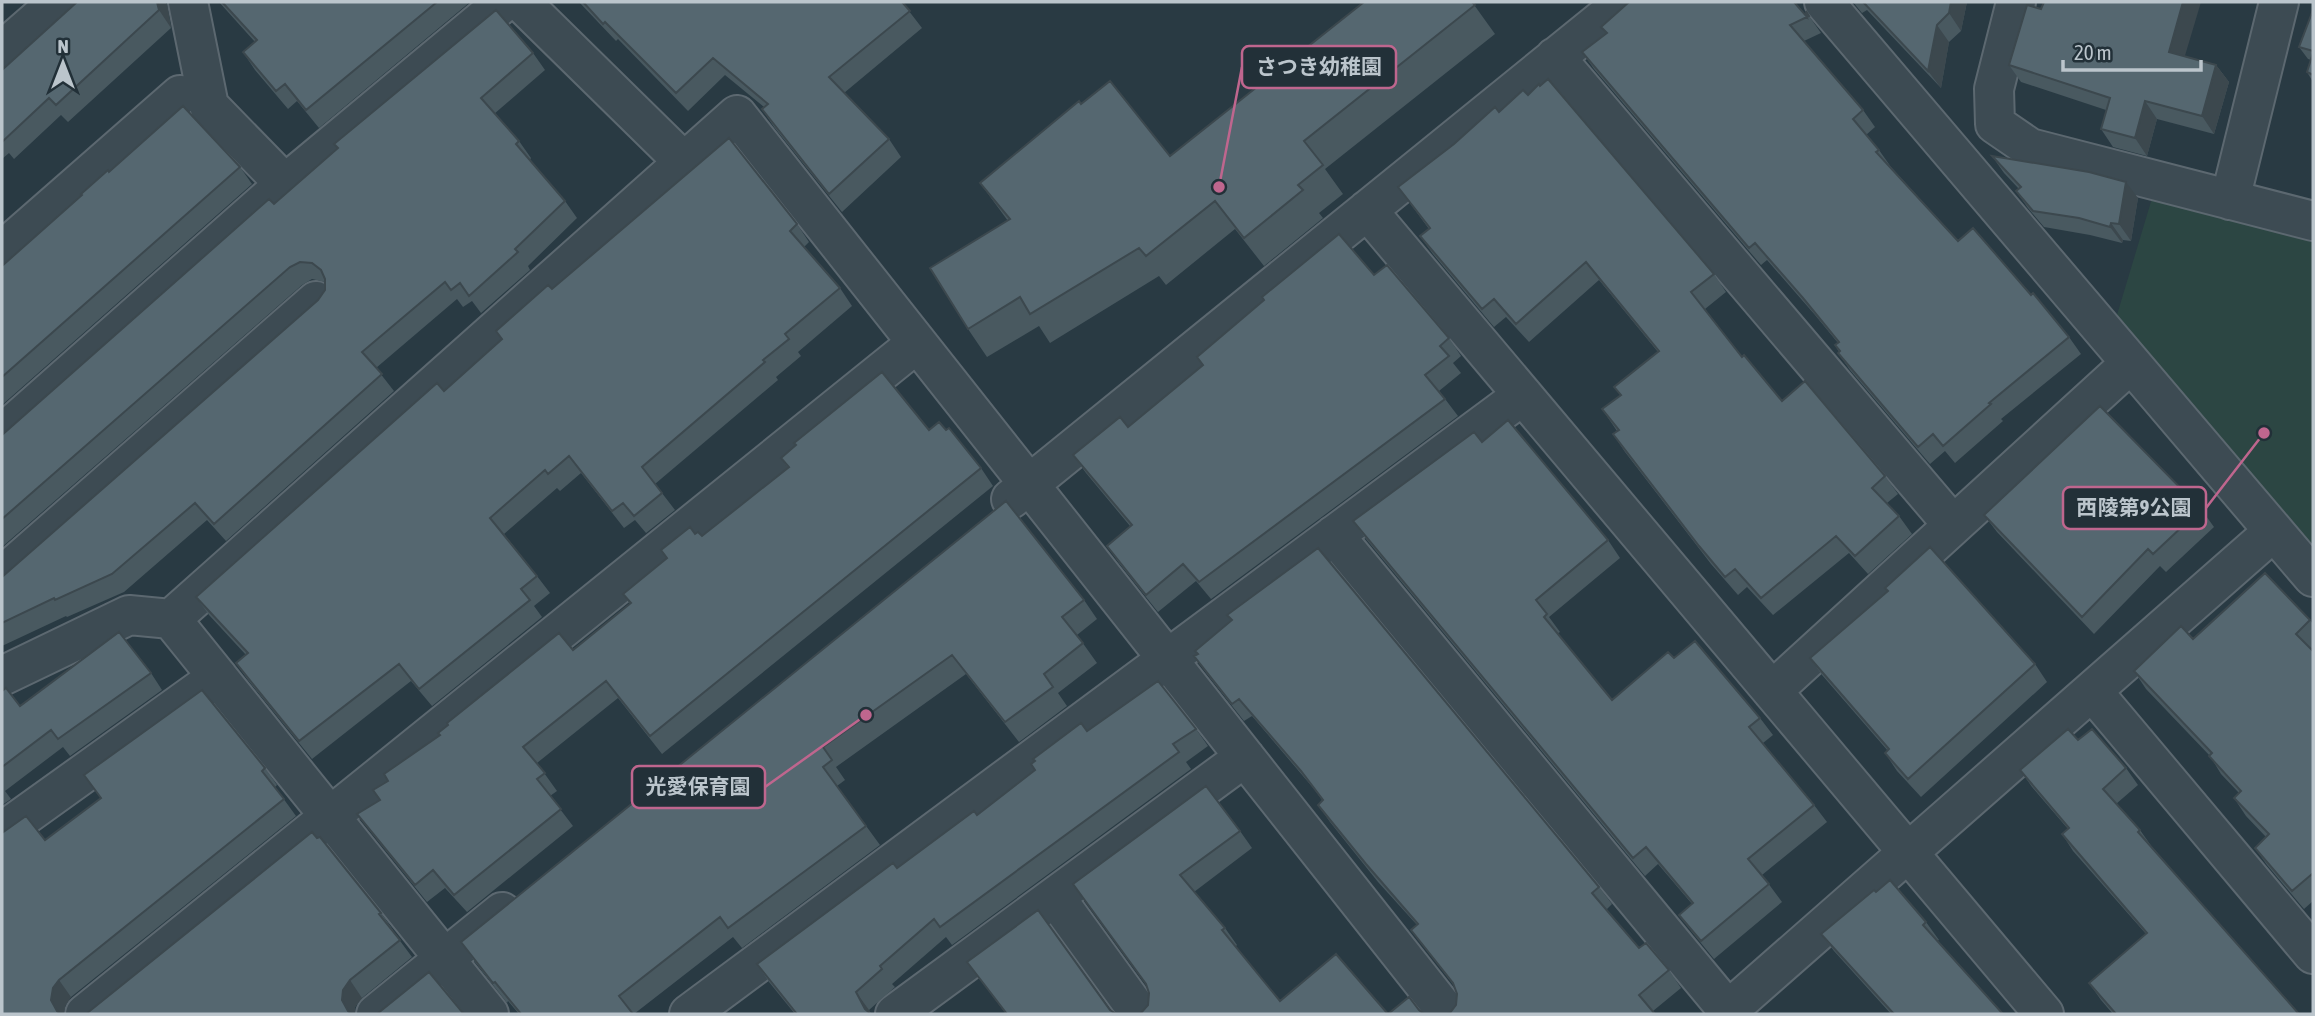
<svg xmlns="http://www.w3.org/2000/svg" width="2315" height="1016" viewBox="0 0 2315 1016" font-family="'Asap Condensed','Noto Sans JP',sans-serif">
<style>
.green{fill:#2c4643}
.lines{fill:none;stroke-linecap:round;stroke-linejoin:round}
.minor-casing{stroke:#5c6870;stroke-width:42}
.minor{stroke:#3d4b53;stroke-width:38}
.wall{fill:#495960}
.shaded-wall{fill:#3c484e}
.building{fill:#556770;stroke:#3c484e;stroke-width:2}
.leader{fill:none;stroke:#bf668e;stroke-width:2.5}
.callout-dot{fill:#bf668e;stroke:#223038;stroke-width:2.5}
.callout{fill:#223038;stroke:#bf668e;stroke-width:2.5}
.callout-label{font-size:21px;text-anchor:middle;font-weight:bold;fill:#bbc5cc}
</style>
<rect width="100%" height="100%" fill="#293a43"/>
<path class="green" d="M2153 195 2313 235V551L2117 315Z"/>
<g class="lines">
<defs>
<path id="minor" d="M188 2 209 106 285 184
M521 2 684 162
M1824 2 2313 577
M2016 2 1994 89 1995 124 2030 148 2313 221
M2 51 58 2
M1555 57 1953 525
M2230 200 2279 2
M1367 210 2044 1014
M2 251 180 95
M2 434 285 184 504 2
M1011 499 1624 2
M1334 535 1731 1014
M2 576 316 301
M171 619 737 115 1448 1014
M2 676 129 615 171 619 489 1014
M1772 691 2131 363
M2092 691 2313 954
M2 832 218 677
M1055 897 1140 1014
M85 1014 917 343
M376 1014 502 912
M689 1014 1523 395
M895 1014 1245 757
M1724 1014 2274 531"/>
</defs>
<use href="#minor" class="minor-casing"/>
<use href="#minor" class="minor"/>
</g>
<path class="wall" d="M77 2H165L167 5 171 28 68 122 61 115 14 159 9 153 2 159V70Z
M219 2H470L319 128 297 101 288 109 255 70 243 52 255 42Z
M579 2H902L922 28 844 93 889 139 901 157 842 212 774 127 762 109 764 107 725 75 688 111 618 39 616 41Z
M1472 2 1495 34 1325 169 1343 194 1319 213 1323 218 1264 266 1235 229 1166 285 1159 276 1050 343 1039 326 987 357 968 329 1008 221 980 183 1081 104 1170 156Z
M1853 2H1967L1961 31 1949 42 1941 88 1867 10 1862 13Z
M2041 9 2185 56 2216 65 2229 82 2214 134 2157 119 2147 156 2113 147 2101 129 2106 110 2021 82 2009 65Z
M2313 10V82L2307 72 2311 60 2308 59 2299 47Z
M1809 16 1821 33 1804 41 1863 110 1875 127 1866 135 1879 150 1891 167 1958 241 2031 295 2069 337 2081 354 2001 419 2003 421 1955 463 1945 451 1930 464 1850 370 1838 353 1839 352 1835 345 1838 343 1815 315 1767 260 1761 265 1594 69 1582 52 1606 33 1601 27Z
M533 53 545 70 494 114 519 141 531 158 530 160 565 201 577 218 528 266 530 270 481 313 472 301 463 307 457 299 376 368 394 391 226 541 207 520 124 592 67 617 66 616 2 646V577L318 300 325 290V282L312 279 302 285 2 547V435L274 204Z
M1499 112 1714 274 1726 292 1705 309 1742 357 1782 401 1885 476 1898 494 1887 503 1899 516 1912 534 1868 574 1849 553 1773 615 1747 587 1738 595 1711 564 1625 452 1613 434 1617 431 1602 409 1620 396 1658 352 1599 280 1529 342 1506 317 1494 327 1433 254 1420 236 1429 229 1398 187Z
M1992 156 2138 198 2131 241 2123 240 2122 243 2090 235 2044 227 2028 208 2016 191 2019 189 2004 173Z
M240 167 252 184 2 405V266L109 172Z
M797 224 809 242 804 247 840 288 852 306 798 352 801 356 776 377 778 380 655 484 675 510 646 533 635 520 624 528 581 473 560 491 557 488 504 534 537 576 550 593 534 606 542 617 432 706 411 681 312 759 248 680 236 663 246 655 209 615 196 597 444 391 502 339 552 289Z
M1374 275 1449 338 1461 356 1453 363 1461 373 1439 391 1458 416 1211 599 1196 581 1158 612 1119 563 1107 546 1130 526 1086 473 1073 455 1128 427 1203 365 1197 357Z
M929 430H946L981 468 993 486 662 754 618 698 537 763 557 791 550 796 573 826 467 912 445 888 427 902 370 831 357 814 380 800 388 781 440 736 573 650 630 604 623 594 667 559 661 550 695 534 702 536 788 468 781 458Z
M1482 442 1608 540 1620 558 1549 617 1560 632 1557 634 1612 700 1674 658 1760 718 1773 735 1763 743 1814 805 1827 822 1762 875 1782 902 1714 959 1692 932 1679 915 1692 904 1658 864 1645 876 1366 539 1353 521Z
M1006 501 1084 600 1097 619 1077 635 1097 663 1058 693 1067 706 1019 742 966 674 836 767 845 780 837 786 880 845 742 948 733 937 634 1014H519L508 1001 507 1003 475 962 461 942Z
M2201 509 2214 527 2166 572 2160 566 2094 634 1997 532 1984 515Z
M1227 615 1599 887 1612 904 1606 910 1639 948 1669 970 1681 988 1653 1011 1450 1013 1456 1005 1457 994 1455 987 1411 930 1417 925 1378 882 1330 822 1318 805 1322 800 1314 789 1252 716 1244 721 1207 674 1194 656 1231 621Z
M2310 620 2313 624V647L2311 649 2313 651V901L2304 909 2267 865 2255 848 2266 837 2246 816 2234 798 2239 793 2221 774 2210 756 2146 689 2134 671 2193 639Z
M1810 658 2035 664 2047 682 1921 797 1897 771 1885 753 1888 751 1822 675Z
M151 673 162 690 70 756 63 747 5 791 11 799 2 805V691L20 706Z
M1196 729 1208 746 1186 762 1191 769 952 945 946 937 892 984 895 987 869 1010 871 1014H795L769 982 757 964 977 815 1087 731Z
M2078 740 2126 768 2138 785 2116 804 2140 830 2152 847 2299 1014H2113L2101 1000 2089 983 2146 934 2073 851 2062 834 2068 829 2032 787 2020 770Z
M265 768 277 785 275 787 296 816 71 997 65 1006 64 1014H2L45 840Z
M1240 831 1252 848 1194 892 1225 928 1237 945 1235 947 1280 1001 1388 1014 1419 1010 1424 1014H1141L1148 1005 1149 993 1146 985 1073 884Z
M1876 892 1926 922 1939 940 1937 941 2003 1014H1891L1834 951 1821 934Z
M381 913 393 930H392L412 957 362 998 355 1007V1014H86Z
M967 962 1110 1010 1116 1014H1006Z"/>
<path class="shaded-wall" d="M157 2H165L167 5 171 28 159 10Z
M1951 2H1967L1961 31 1949 13Z
M2183 2H2201L2181 69 2169 52Z
M1937 25 1949 42 1941 88 1928 71Z
M2216 65 2229 82 2214 134 2202 116Z
M2145 101 2157 119 2147 156 2135 138Z
M2126 182 2138 198 2131 241 2119 224Z
M2111 223 2123 240 2122 243 2110 227Z
M59 980 71 997 65 1006 64 1014H59L51 1000 53 988Z
M350 980 362 998 355 1007V1014H350L342 1000 343 990Z
M856 992 869 1010 871 1014 865 1009Z"/>
<path class="building" d="M77 2H157L159 10 56 105 49 98 2 142V70Z
M222 2H437L306 110 285 84 276 91 243 52 257 40Z
M583 2H902L910 11 829 77 889 139 829 194 762 109 768 104 713 58 676 93 605 22 603 24Z
M1364 2H1472L1475 5 1304 141 1323 165 1298 185 1303 190 1244 238 1215 201 1146 256 1139 248 1030 314 1020 297 968 329 930 268 1010 219 980 183 1079 101 1081 104 1110 81 1170 156Z
M1629 2H1794L1807 17 1806 11 1809 16 1790 25 1863 110 1853 119 1879 150 1876 152 1958 241 1973 228 2031 295 2033 293 2069 337 1989 403 1991 404 1943 446 1933 434 1918 447 1838 353 1840 351 1835 345 1839 342 1803 298 1755 243 1749 248 1582 52 1607 33 1601 27Z
M1863 2H1951L1949 13 1937 25 1928 71Z
M2044 2H2183L2169 52 2216 65 2202 116 2145 101 2135 138 2101 129 2110 98 2009 65 2027 5 2041 9Z
M496 10 533 53 481 98 519 141 516 144 565 201 515 249 518 252 469 296 460 283 451 290 445 282 362 352 382 374 214 524 195 503 112 574 55 600 54 598 2 623V577L318 300 325 290V279L321 270 312 263 300 262 290 267 2 519V435L269 199 274 204 338 148 334 144Z
M2313 10V51L2299 47Z
M2313 53V75L2307 72Z
M1548 79 1714 274 1691 292 1742 357 1744 355 1782 401 1805 381 1885 476 1872 488 1899 516 1855 556 1836 536 1761 598 1735 569 1725 577 1699 546 1613 434 1619 430 1602 409 1621 395 1614 387 1659 351 1586 262 1516 324 1494 299 1482 309 1420 236 1430 228 1398 187 1454 144 1495 107 1499 112 1523 90 1528 95 1539 84 1540 86Z
M183 106 240 167 2 377V266L82 195 81 194 108 170 109 172Z
M729 138 797 224 790 231 840 288 785 334 789 339 763 360 765 362 642 467 662 493 634 516 623 503 612 511 569 456 548 474 545 470 490 518 537 576 521 589 530 600 419 689 399 664 299 741 236 663 248 653 196 597 437 383 444 391 502 339 496 331 548 285 552 289Z
M1992 156 2089 172 2126 182 2119 224 2111 223 2110 227 2079 218 2033 211 2016 191 2021 187Z
M1339 234 1374 275 1387 265 1449 338 1440 346 1449 356 1425 375 1445 399 1199 582 1183 564 1146 595 1107 546 1132 525 1073 455 1120 417 1128 427 1203 365 1197 357 1264 300 1262 297Z
M882 372 929 430 939 422 946 430 949 428 981 468 650 736 606 681 523 747 545 773 537 779 561 809 454 895 433 870 415 885 357 814 380 800 373 790 388 781 384 774 440 735 438 733 448 725 447 723 559 633 573 650 631 603 623 594 667 558 661 550 690 527 695 534 698 532 702 536 789 467 781 458 796 445 794 443Z
M2100 406 2201 509 2153 554 2148 549 2082 617 1984 515Z
M1508 420 1608 540 1536 600 1547 614 1544 617 1612 700 1668 652 1674 658 1695 641 1760 718 1749 727 1814 805 1748 859 1769 884 1701 941 1679 915 1693 903 1646 847 1633 858 1353 521 1474 432 1482 442Z
M1006 501 1084 600 1062 617 1083 643 1044 674 1053 687 1005 722 952 655 823 747 832 760 823 767 866 826 728 928 720 917 619 996 633 1014H521L495 982 493 983 461 942Z
M1930 547 2035 664 1908 779 1885 753 1889 749 1810 658 1888 591 1885 588Z
M1318 548 1599 887 1592 893 1639 948 1646 943 1669 970 1639 995 1655 1014H1447L1450 1013 1456 1005 1457 994 1453 983 1411 930 1418 924 1366 864 1318 805 1323 800 1301 771 1239 699 1232 704 1194 656 1198 654 1195 651 1232 620 1227 615Z
M2265 573 2310 620 2296 634 2313 651V875L2312 874 2292 891 2255 848 2269 834 2234 798 2241 791 2209 756 2212 753 2134 671 2181 626 2193 639Z
M119 632 151 673 58 739 51 730 2 767V691L6 688 20 706Z
M1158 681 1196 729 1173 744 1179 752 940 927 934 919 880 966 882 969 856 992 865 1009 871 1014H797L757 964 893 863 897 868 974 811 977 815 1035 770 1031 764 1035 761 1033 759 1081 723 1087 731Z
M202 690 265 768 262 771 284 799 59 980 53 988 51 1000 57 1011 61 1014H2V833L26 816 45 840 101 798 84 775Z
M2068 729 2078 740 2092 729 2126 768 2103 789 2140 830 2138 832 2299 1014H2116L2089 983 2147 933 2062 834 2069 828 2020 770Z
M1206 786 1240 831 1180 875 1225 928 1222 930 1280 1001 1336 954 1388 1014 1409 997 1419 1010 1424 1014H1140L1148 1005 1149 993 1146 984 1073 884Z
M312 832 317 838 320 837 381 913 379 914 400 940 350 980 343 990 342 1000 348 1011 352 1014H86Z
M1890 880 1926 922 1923 925 2003 1014H1894L1821 934 1874 890 1876 892Z
M1038 910 1110 1010 1116 1014H1007L967 962Z
M429 972 463 1013 461 1014H377Z"/>
<path class="leader" d="M1219 187L1242 67M2264 433L2206 508M866 715L765 787"/>
<g class="callout-dot">
<circle cx="1219" cy="187" r="7"/>
<circle cx="2264" cy="433" r="7"/>
<circle cx="866" cy="715" r="7"/>
</g>
<g class="callout">
<rect x="1242" y="46" width="154" height="42" rx="7"/>
<rect x="2063" y="487" width="143" height="42" rx="7"/>
<rect x="632" y="766" width="133" height="42" rx="7"/>
</g>
<g class="callout-label">
<text x="1319" y="74">さつき幼稚園</text>
<text x="2134" y="515">西陵第9公園</text>
<text x="698" y="794">光愛保育園</text>
</g>
<rect width="2315" height="1016" fill="none" stroke="#bbc5cc" stroke-width="7"/>
<g transform="translate(63 63)" stroke="#223038" stroke-width="5" paint-order="stroke">
<path d="M0-5L12 26L0 18L-12 26Z" fill="#bbc5cc"/>
<text y="-10" font-size="19" font-weight="bold" text-anchor="middle" fill="#bbc5cc">N</text>
</g>
<path d="M2063 60v10h138v-10" fill="none" stroke="#bbc5cc" stroke-width="3.5"/>
<text x="2074" y="60" font-size="21" fill="#bbc5cc" stroke="#223038" stroke-width="5" paint-order="stroke">20 m</text>
</svg>
